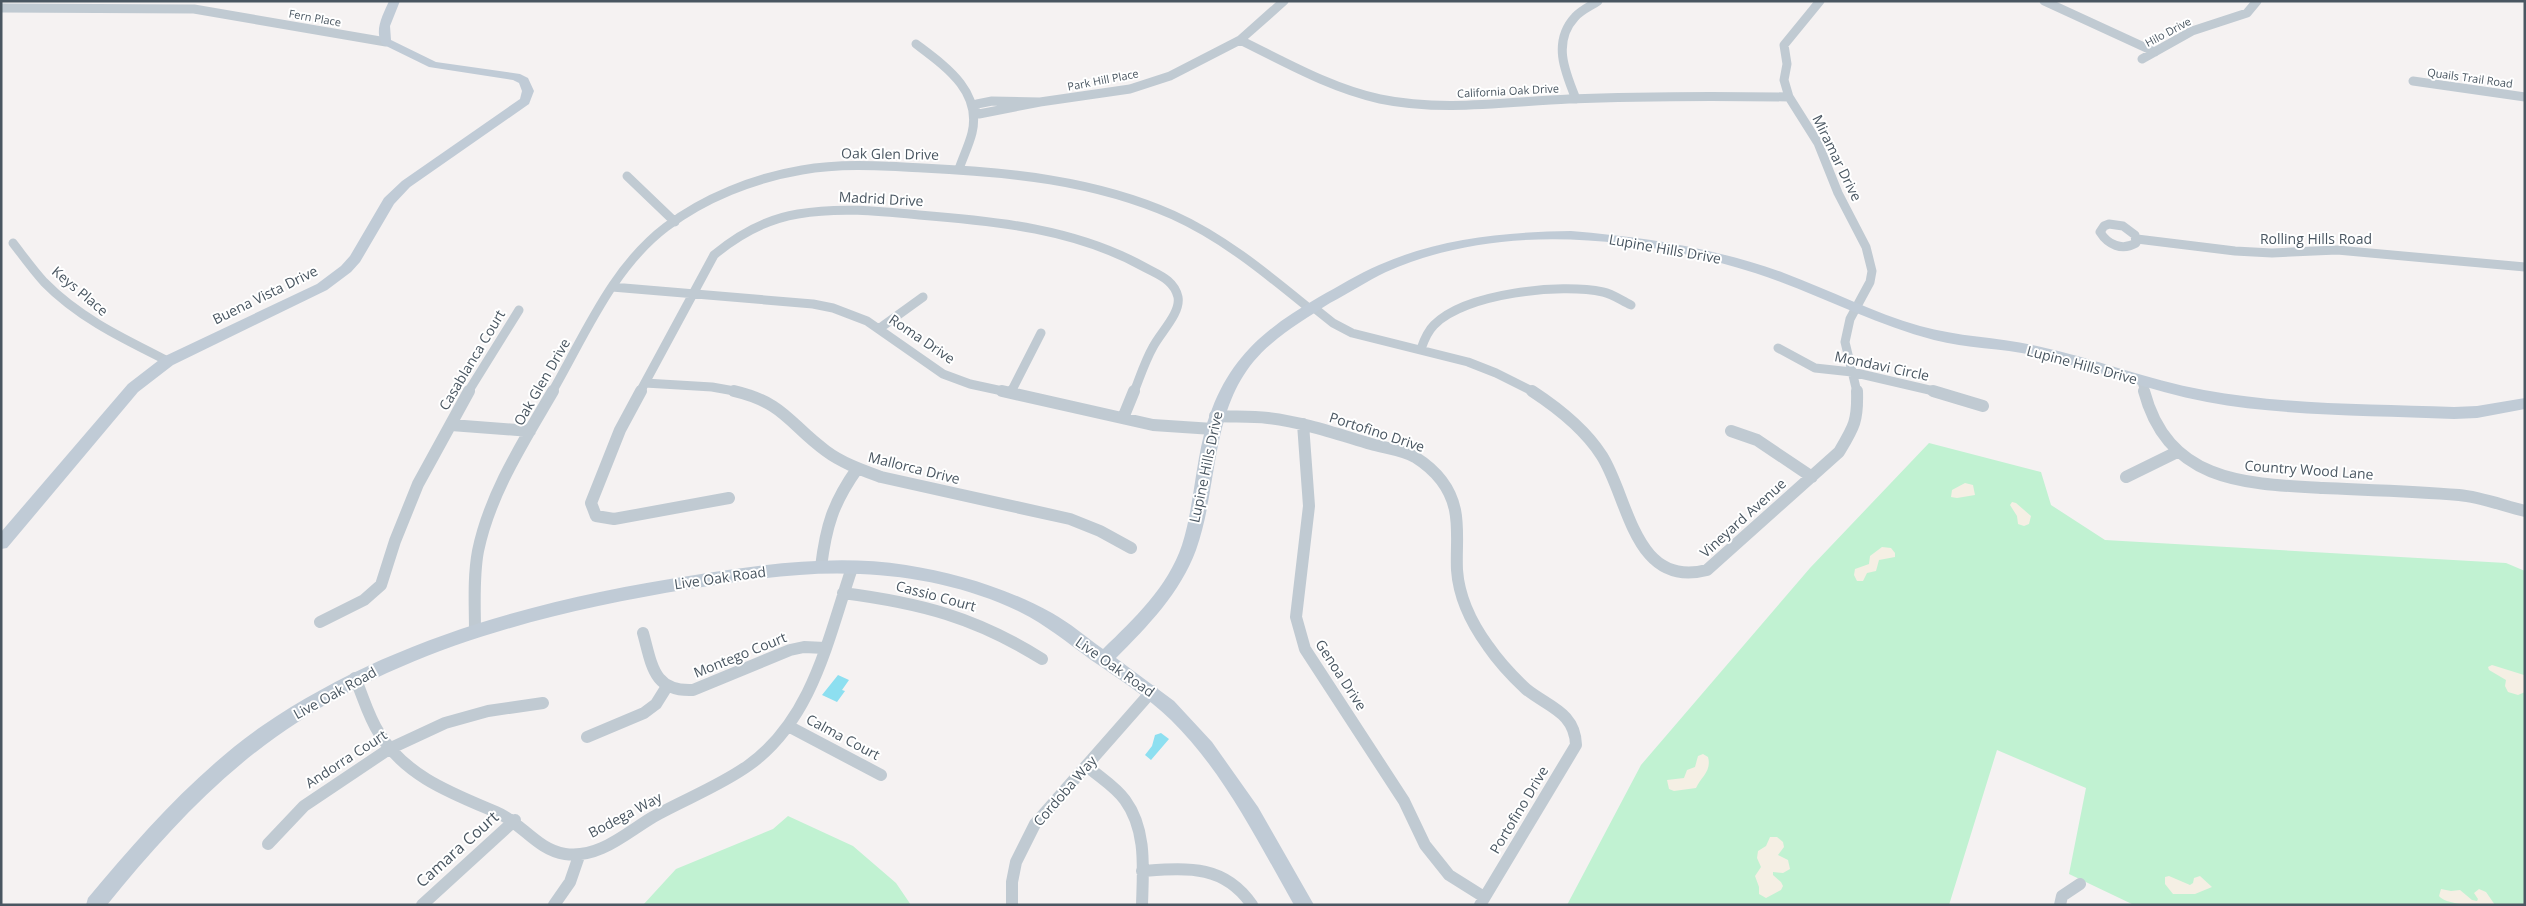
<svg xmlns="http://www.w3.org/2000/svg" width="2526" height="906" viewBox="0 0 2526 906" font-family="'Open Sans',sans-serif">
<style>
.green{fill:#c1f2d2}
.sand{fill:#f5efe4}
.water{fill:#8ddff0}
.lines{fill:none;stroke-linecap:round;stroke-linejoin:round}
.street-far1{stroke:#c0cad2;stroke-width:9}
.street{stroke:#c0cad2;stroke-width:12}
.secondary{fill:#c0cbd6;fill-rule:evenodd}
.labels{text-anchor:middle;stroke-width:4;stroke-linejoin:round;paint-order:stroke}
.far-street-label{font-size:11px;fill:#495661;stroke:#fff}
.street-label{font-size:14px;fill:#495661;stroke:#fff}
.near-street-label{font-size:16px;fill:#495661;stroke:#fff}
</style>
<rect width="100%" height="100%" fill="#f5f2f2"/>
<path class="green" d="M1929 443 2041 472 2051 505 2105 540 2506 563 2525 571V905H2134L2069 874 2086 788 1997 750 1949 905H1567L1641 765 1810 568Z
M788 816 853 846 896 883 911 905H643L676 869 773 829Z"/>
<path class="sand" d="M1965 483 1973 485 1975 495 1957 498 1951 497 1952 490Z
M2012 502 2016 503 2031 516 2029 524 2024 526 2018 524 2017 516 2010 505Z
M1882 547 1891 548 1895 553V557L1879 560 1876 571 1867 573 1863 581H1857L1854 575 1855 569 1869 564 1870 556Z
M2492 665 2524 675 2525 692 2518 695 2508 692 2505 686 2506 680 2489 670 2488 667Z
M1703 754 1708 757C1712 771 1701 777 1696 788L1674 791 1669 789 1667 780 1684 778 1687 770 1695 767 1698 756Z
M1770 837H1777L1783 842 1784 847 1778 855 1788 860 1790 869 1783 873 1773 872V875L1781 882 1783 886 1781 890 1766 898 1759 894V887L1755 876 1761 867 1757 858 1758 851 1766 846Z
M2169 876 2190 885 2193 883 2194 878 2200 876 2212 887 2195 894H2173L2165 884V877Z
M2441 889 2451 891 2460 890 2472 900 2477 901 2478 899 2474 893 2479 889 2486 892 2495 905C2481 905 2447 906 2439 896Z"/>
<path class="water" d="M838 675 849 680 842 690 845 691 837 702 822 695Z
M1161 733 1169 739 1151 760 1145 755 1152 746 1155 735Z"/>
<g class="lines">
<path class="street-far1" d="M1820 1 1784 45 1787 64 1784 80 1789 97 1818 143 1838 193 1866 247 1872 271 1870 282 1850 319 1845 342 1857 392
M2044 1 2155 52
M1 8 194 9 386 42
M1240 40C1285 62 1330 88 1380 99 1442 112 1506 102 1569 99 1642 96 1716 96 1789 97
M916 44C945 66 982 91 972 133 969 145 963 157 959 169
M2142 59 2192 31 2247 13 2257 1
M2413 81 2525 97
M1576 99C1565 72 1552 42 1575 17 1581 10 1591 6 1598 1
M992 101 1040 102 979 114 973 109 977 104Z
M1040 102 1130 89 1170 76 1240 40 1284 1
M627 176 675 222
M2109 224 2123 226 2135 235 2136 243C2122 251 2108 245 2100 232L2104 226Z
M2137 239 2235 251 2272 253 2337 250 2525 267
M13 243C23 256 33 270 44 282 79 318 124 339 168 361
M612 287 813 304 833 308 867 321 943 374 970 384 1007 392
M1313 307 1333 323 1352 333 1468 362 1496 373 1534 392
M880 328 923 297
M1778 348 1815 368 1852 372 1938 392
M1421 349C1424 340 1427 332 1434 325 1465 293 1561 283 1603 292 1613 294 1622 301 1631 305
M2142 382 2145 392
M645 383 712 387 740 392
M468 392 519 310
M552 392C585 335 612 268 666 227 704 198 754 178 802 170 842 163 883 166 923 168 1008 172 1094 180 1173 215 1224 238 1267 274 1310 309
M640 392 714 255C738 235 767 219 798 214 839 207 878 211 919 215 996 221 1077 229 1146 268 1159 275 1174 280 1178 297 1181 313 1160 333 1153 347 1145 361 1140 377 1134 392
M1011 392 1041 333"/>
<path class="street" d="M641 391 620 430 591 503 596 516 614 519 729 498
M734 391C785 403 789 424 826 451 842 463 862 470 881 477L1070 519 1100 531 1131 548
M1002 391 1153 425 1213 429
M1532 391C1558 408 1585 429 1602 456 1629 499 1634 589 1707 570L1839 452C1854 427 1858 421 1857 391
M1933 391 1983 406
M2144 391C2168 482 2244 484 2323 488 2368 490 2414 491 2459 495 2481 497 2504 506 2525 511
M1011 393 1012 391
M1215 416C1233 417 1251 416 1268 418 1303 422 1337 434 1371 444 1385 448 1403 450 1415 457 1434 469 1450 486 1455 510 1459 529 1456 550 1457 570 1459 599 1472 624 1488 646 1499 662 1512 676 1526 689 1548 707 1575 712 1576 745L1480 905
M1123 418 1134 391
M1303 424 1309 506 1296 617 1305 649 1404 801 1425 845 1449 875 1484 897
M451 425 530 431
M1731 431 1757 440 1812 477
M2126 477 2177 452
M821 567C826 526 833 503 857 469
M843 593C920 603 975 617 1042 659
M320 622 364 600 381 585 395 541 418 484 469 391
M475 632C475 605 473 578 478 551 490 493 524 441 553 391
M643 633C652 665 653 692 693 690L790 650 804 647 825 648
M355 678C363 696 368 716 379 733 405 776 451 793 496 812 521 822 537 850 565 854 599 859 626 833 653 817 685 799 720 786 749 765 813 719 828 638 852 568
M790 727 881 775
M587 737 644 713 656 704 666 688
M1087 766C1099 777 1115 786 1125 800 1147 830 1143 869 1142 905
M268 844 304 806 389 749 445 723 488 711 543 703
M1142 871C1187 868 1224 864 1252 905
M422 905 515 820
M554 905 570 882 579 856
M1012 905V882L1016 862 1035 824 1152 691
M2060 905 2062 896 2080 884"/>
<path class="secondary" d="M389 1H400L390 26 391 40 436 62 520 74 528 78 534 91 529 104 410 187 394 204 360 262 351 272 327 290 173 365 138 392 7 548 1 549V532L128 384 163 357 317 284 341 266 350 256 384 198 402 181 520 99 522 91 519 83 513 80 429 67 382 44C374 30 383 15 389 1Z
M1571 231C1644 237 1715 248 1784 273 1830 290 1874 313 1920 326 1959 337 1998 337 2037 346 2094 358 2147 380 2204 390 2286 405 2371 404 2454 407L2477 406 2525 398V409L2477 418 2454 419C2372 415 2288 417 2207 402 2149 391 2094 369 2037 356 2003 348 1968 349 1934 340 1872 324 1816 293 1755 273 1639 236 1500 221 1386 272 1367 281 1349 293 1330 303 1310 316 1289 328 1271 344 1208 397 1221 479 1196 550 1180 593 1148 626 1116 658L1174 701 1212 742 1258 807 1314 905H1294C1258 842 1224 772 1171 720 1147 697 1119 679 1091 660 1068 643 1046 625 1020 612 971 588 914 576 860 574 803 571 746 580 689 589 554 611 414 646 298 722 223 770 163 836 107 905H86L88 898C140 836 195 773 262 726 390 638 544 598 695 575 765 564 836 554 906 565 956 573 1007 588 1052 613 1070 623 1086 637 1103 649 1134 619 1168 587 1182 545 1196 501 1195 452 1212 409 1233 354 1269 326 1319 297 1339 286 1358 274 1379 265 1440 238 1505 232 1571 231Z"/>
</g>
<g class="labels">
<g class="far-street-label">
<text transform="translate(315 18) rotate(10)" y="4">Fern Place</text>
<text transform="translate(2168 32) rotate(-28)" y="4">Hilo Drive</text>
<text transform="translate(2470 78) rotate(8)" y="4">Quails Trail Road</text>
<text transform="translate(1103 80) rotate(-11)" y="4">Park Hill Place</text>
<text transform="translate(1508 91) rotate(-3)" y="4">California Oak Drive</text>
</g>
<g class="street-label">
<text transform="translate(890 154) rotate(1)" y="5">Oak Glen Drive</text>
<text transform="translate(1837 158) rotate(64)" y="5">Miramar Drive</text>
<text transform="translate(881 199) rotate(3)" y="5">Madrid Drive</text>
<text x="2316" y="244">Rolling Hills Road</text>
<text transform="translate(1665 249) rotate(10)" y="5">Lupine Hills Drive</text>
<text transform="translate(80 291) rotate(40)" y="5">Keys Place</text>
<text transform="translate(265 295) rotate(-26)" y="5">Buena Vista Drive</text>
<text transform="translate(922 339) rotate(34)" y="5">Roma Drive</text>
<text transform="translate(472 360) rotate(-59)" y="5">Casablanca Court</text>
<text transform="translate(2082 365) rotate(15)" y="5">Lupine Hills Drive</text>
<text transform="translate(1882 366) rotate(12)" y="5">Mondavi Circle</text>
<text transform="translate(542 382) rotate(-60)" y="5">Oak Glen Drive</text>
<text transform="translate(1377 432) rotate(18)" y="5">Portofino Drive</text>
<text transform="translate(1206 467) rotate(-78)" y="5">Lupine Hills Drive</text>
<text transform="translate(914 468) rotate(14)" y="5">Mallorca Drive</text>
<text transform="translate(2309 470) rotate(4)" y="5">Country Wood Lane</text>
<text transform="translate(1743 518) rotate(-42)" y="5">Vineyard Avenue</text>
<text transform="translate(720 578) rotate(-8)" y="5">Live Oak Road</text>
<text transform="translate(936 596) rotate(15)" y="5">Cassio Court</text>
<text transform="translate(740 655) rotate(-22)" y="5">Montego Court</text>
<text transform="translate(1115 667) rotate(35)" y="5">Live Oak Road</text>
<text transform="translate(1341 675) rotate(57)" y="5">Genoa Drive</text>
<text transform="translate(335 693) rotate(-29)" y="5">Live Oak Road</text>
<text transform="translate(843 737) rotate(28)" y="5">Calma Court</text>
<text transform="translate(346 759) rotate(-33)" y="5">Andorra Court</text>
<text transform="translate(1065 791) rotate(-49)" y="5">Cordoba Way</text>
<text transform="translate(1519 810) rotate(-59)" y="5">Portofino Drive</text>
<text transform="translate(625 815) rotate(-28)" y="5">Bodega Way</text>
</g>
<g class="near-street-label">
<text transform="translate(457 849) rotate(-42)" y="6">Camara Court</text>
</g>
</g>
<rect width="2526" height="906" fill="none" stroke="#495661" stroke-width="5"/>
</svg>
